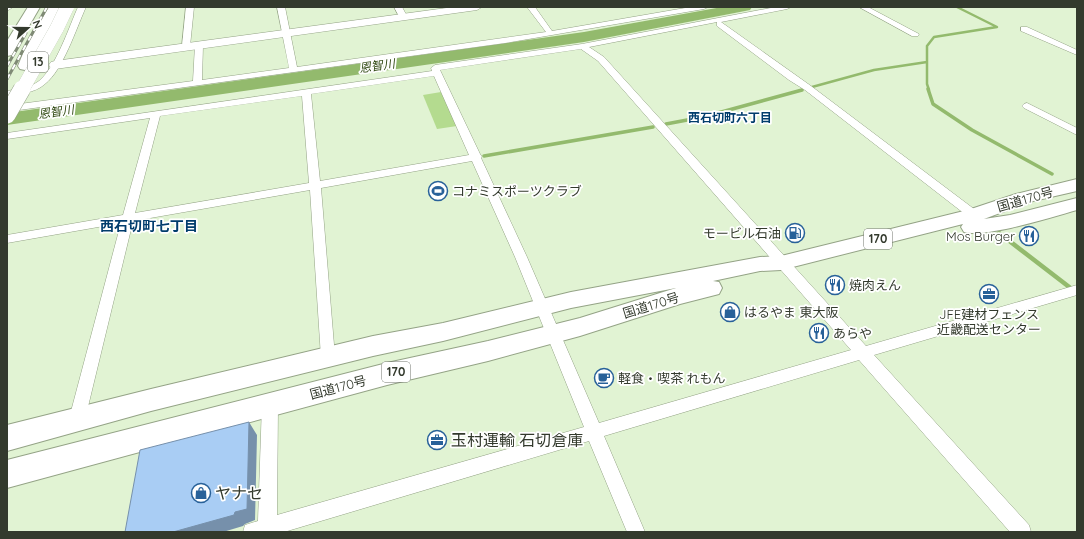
<svg xmlns="http://www.w3.org/2000/svg" width="1084" height="539" viewBox="0 0 1084 539" font-family="Quicksand,'Noto Sans JP',sans-serif">
<style>
.green{fill:#b4db8f}
.lines{fill:none;stroke-linecap:round;stroke-linejoin:round}
.stream-far2{stroke:#93ba6d;stroke-width:2.5}
.stream-far1{stroke:#93ba6d;stroke-width:3.5}
.stream{stroke:#93ba6d;stroke-width:4.5}
.river{fill:#93ba6d;fill-rule:evenodd}
.street-casing{stroke:#94a386;stroke-width:1}
.secondary-casing{stroke:#94a386;stroke-width:1}
.highway-casing{stroke:#94a386;stroke-width:2}
.street{fill:#fff;fill-rule:evenodd}
.secondary{fill:#fff;fill-rule:evenodd}
.highway{fill:#fff;fill-rule:evenodd}
.rail-casing{stroke:#7f8a75;stroke-width:3}
.rail{stroke:#fff;stroke-width:2;stroke-dasharray:5.5;stroke-linecap:butt}
.highway-bridge-far1-casing{stroke:#94a386;stroke-width:14;stroke-linecap:butt}
.highway-bridge-casing{stroke:#94a386;stroke-width:18;stroke-linecap:butt}
.highway-bridge-far1{stroke:#fff;stroke-width:14}
.highway-bridge{stroke:#fff;stroke-width:17}
.shaded-wall{fill:#7690ab}
.building{fill:#a9cdf4;stroke:#7690ab}
.labels{text-anchor:middle;stroke-width:3.5;stroke-linejoin:round;paint-order:stroke}
.shield{fill:#fff;stroke:#70756c;stroke-width:1}
.shield-label{font-size:12px;font-weight:bold;fill:#333a2d}
.far-water-label{font-size:12px;font-style:italic;fill:#304912;stroke:#fff}
.far-neighbourhood-label{font-size:12px;font-weight:bold;fill:#013c6c;stroke:#fff}
.poi-label{font-size:13px;fill:#333a2d;stroke:#fff;text-anchor:start}
.street-label{font-size:13px;fill:#333a2d;stroke:#fff}
.neighbourhood-label{font-size:14px;font-weight:bold;fill:#013c6c;stroke:#fff}
.near-poi-label{font-size:16px;fill:#333a2d;stroke:#fff;text-anchor:start}
</style>
<rect width="100%" height="100%" fill="#e1f3d3"/>
<path class="green" d="M441 92 457 126 437 129 423 95Z"/>
<g class="lines">
<path class="stream-far2" d="M812 87 874 70 927 62
M929 90 927 84V46L934 37 997 27 957 7"/>
<path class="stream-far1" d="M928 89 933 104 972 130 1052 174
M666 124 703 117 802 90
M484 156 653 127"/>
<path class="stream" d="M999 233 1077 293"/>
<path class="river" d="M722 7H752L750 10 745 11 584 42 7 125V113L584 32Z"/>
<defs>
<path id="street" d="M7 7H13L7 11Z
M78 7H86C76 29 63 70 45 84 35 93 19 94 7 97V91C18 89 30 88 39 81 56 67 69 27 78 7Z
M186 7H194L190 46 186 48 182 46Z
M277 7H285L297 67 546 32 527 7H535L552 31 691 7H708L704 9 505 43 12 111 7 108 12 105 193 81 195 45 199 43 203 45 202 80 289 68Z
M394 7H402L407 16 406 18H400Z
M776 7H791L787 9 721 22 811 86 978 212 980 215 978 218H970L805 90 789 80 717 26V22L589 47 604 57 866 346 1077 285V295L874 355 1029 525 1031 532H1010L859 360 604 436 645 532H627L589 441 284 532H243L245 525 258 521 262 404 264 399 270 397 276 399 278 404 277 515 584 427 515 257 472 161 321 188 335 357 333 361 328 363 323 361 321 357 310 190 133 221 85 419 83 424 77 426 71 424 69 419 121 223 7 243V235L123 215 150 118 7 139V133L432 71 431 68 435 65 582 44ZM581 49 598 61 851 350 599 423 527 257 481 158 482 157 480 154 440 70ZM434 76 469 155 320 181 311 94ZM302 96 309 183 135 213 160 116Z
M859 7H868L919 34 918 36H912Z
M1021 27H1027L1077 50V55L1021 31Z
M1027 103 1077 128V135L1024 108 1022 106 1024 104Z"/>
<path id="secondary" d="M454 7H482L477 10 55 69 51 68 49 65 51 62 55 61Z"/>
<path id="highway" d="M28 7H40L14 52 12 55 7 56V41Z
M49 7H61L40 46 30 69 25 70 20 69 18 66 26 46Z
M1077 179V191L1029 202 984 219 1010 215 1077 198V210C1052 217 987 238 964 232L961 227 963 224 781 270 760 271 713 281 719 282 722 288 719 294 680 304 580 336 488 361 387 385 7 488V460L387 363 488 341 580 318 676 288 571 308 443 341 373 356 151 411 7 451V425L151 389 373 336 443 323 571 292 760 257 781 256 968 210 1016 194Z"/>
</defs>
<use href="#street" class="street-casing"/>
<use href="#secondary" class="secondary-casing"/>
<use href="#highway" class="highway-casing"/>
<use href="#street" class="street"/>
<use href="#secondary" class="secondary"/>
<use href="#highway" class="highway"/>
<defs>
<path id="rail" d="M7 66 26 33
M7 79 47 7"/>
</defs>
<use href="#rail" class="rail-casing"/>
<use href="#rail" class="rail"/>
<defs>
<path id="highway-bridge-far1" d="M22 90 57 28 67 7"/>
<path id="highway-bridge" d="M7 115 22 89"/>
</defs>
<use href="#highway-bridge-far1" class="highway-bridge-far1-casing"/>
<use href="#highway-bridge" class="highway-bridge-casing"/>
<use href="#highway-bridge-far1" class="highway-bridge-far1"/>
<use href="#highway-bridge" class="highway-bridge"/>
</g>
<path class="shaded-wall" d="M249 422 257 435 255 520 245 524 243 526 223 532H173Z"/>
<path class="building" d="M249 422 247 509 235 512 234 515 173 532H125L140 450Z"/>
<defs>
<symbol id="stadium-ring" viewBox="-11 -11 22 22"><circle r="9.5" fill="#fff" stroke="#286199" stroke-width="1.5"/><path d="M0-5a6.5 5 0 1 0 0 10a6.5 5 0 1 0 0-10ZM-3.5-1.8h7v3.6h-7Z" fill="#286199"/></symbol>
<symbol id="fuel-ring" viewBox="-11 -11 22 22"><circle r="9.5" fill="#fff" stroke="#286199" stroke-width="1.5"/><path d="M-5.5-6h7V0h2V4h1.3V-2.5L3-4.5l.8-.8L6-3V5H2.5V1h-1V6h-7ZM-4.2-4.7v3.2H.2V-4.7Z" fill="#286199"/></symbol>
<symbol id="restaurant-ring" viewBox="-11 -11 22 22"><circle r="9.5" fill="#fff" stroke="#286199" stroke-width="1.5"/><path d="M-5-6h1v4h1v-4h1v4h1v-4h1v5L-1.5 .5V6h-2V.5L-5-1ZM5-6V6H3V1.5H1.5Q1.5-4 5-6Z" fill="#286199"/></symbol>
<symbol id="office-ring" viewBox="-11 -11 22 22"><circle r="9.5" fill="#fff" stroke="#286199" stroke-width="1.5"/><path d="M-6-3h4V-5.5h4V-3h4V5H-6ZM-1-4.5V-3h2v-1.5ZM-6 0V1H6V0Z" fill="#286199"/></symbol>
<symbol id="shop-ring" viewBox="-11 -11 22 22"><circle r="9.5" fill="#fff" stroke="#286199" stroke-width="1.5"/><path d="M-5-2.5h2.3a2.7 3.5 0 0 1 5.4 0H5L5.5 6h-11ZM-1.5-2.5h3a1.5 2.3 0 0 0-3 0Z" fill="#286199"/></symbol>
<symbol id="cafe-ring" viewBox="-11 -11 22 22"><circle r="9.5" fill="#fff" stroke="#286199" stroke-width="1.5"/><path d="M-5.5-4.5H6V0H3Q3 3.5 0 3.5H-2.5Q-5.5 3.5-5.5 0ZM3-3.2v2h1.7v-2ZM-6 4.5H4V6H-6Z" fill="#286199"/></symbol>
</defs>
<g fill-rule="evenodd">
<use href="#stadium-ring" x="427" y="180" width="22" height="22"/>
<use href="#fuel-ring" x="784" y="222" width="22" height="22"/>
<use href="#restaurant-ring" x="1018" y="225" width="22" height="22"/>
<use href="#restaurant-ring" x="824" y="274" width="22" height="22"/>
<use href="#office-ring" x="978" y="283" width="22" height="22"/>
<use href="#shop-ring" x="719" y="301" width="22" height="22"/>
<use href="#restaurant-ring" x="808" y="322" width="22" height="22"/>
<use href="#cafe-ring" x="593" y="367" width="22" height="22"/>
<use href="#office-ring" x="426" y="429" width="22" height="22"/>
<use href="#shop-ring" x="190" y="482" width="22" height="22"/>
</g>
<g class="labels">
<g class="shield">
<rect x="28" y="52" width="20" height="20" rx="3"/>
<rect x="864" y="229" width="28" height="20" rx="3"/>
<rect x="382" y="362" width="28" height="20" rx="3"/>
</g>
<g class="shield-label">
<text x="38" y="66">13</text>
<text x="878" y="243">170</text>
<text x="396" y="376">170</text>
</g>
<g class="far-water-label">
<text transform="translate(377 66) rotate(-8)" y="4">恩智川</text>
<text transform="translate(56 112) rotate(-8)" y="4">恩智川</text>
</g>
<g class="far-neighbourhood-label">
<text x="730" y="122">西石切町六丁目</text>
</g>
<g class="poi-label">
<text x="452" y="196">コナミスポーツクラブ</text>
<text x="781" y="238" text-anchor="end">モービル石油</text>
<text x="1015" y="241" text-anchor="end">Mos Burger</text>
<text x="849" y="290">焼肉えん</text>
<text x="744" y="317">はるやま 東大阪</text>
<text x="989" y="319" text-anchor="middle">JFE建材フェンス<tspan x="989" dy="15">近畿配送センター</tspan></text>
<text x="833" y="338">あらや</text>
<text x="618" y="383">軽食・喫茶 れもん</text>
</g>
<g class="street-label">
<text transform="translate(1025 199) rotate(-16)" y="5">国道170号</text>
<text transform="translate(651 305) rotate(-17)" y="5">国道170号</text>
<text transform="translate(338 387) rotate(-15)" y="5">国道170号</text>
</g>
<g class="neighbourhood-label">
<text x="149" y="231">西石切町七丁目</text>
</g>
<g class="near-poi-label">
<text x="451" y="446">玉村運輸 石切倉庫</text>
<text x="215" y="499">ヤナセ</text>
</g>
</g>
<rect width="1084" height="539" fill="none" stroke="#333a2d" stroke-width="16"/>
<g transform="translate(28 28) rotate(69)" stroke="#ffffff" stroke-width="3" paint-order="stroke">
<path d="M0-3L7 15L0 10L-7 15Z" fill="#333a2d"/>
<text y="-6" font-size="11" font-weight="bold" text-anchor="middle" fill="#333a2d">N</text>
</g>
</svg>
